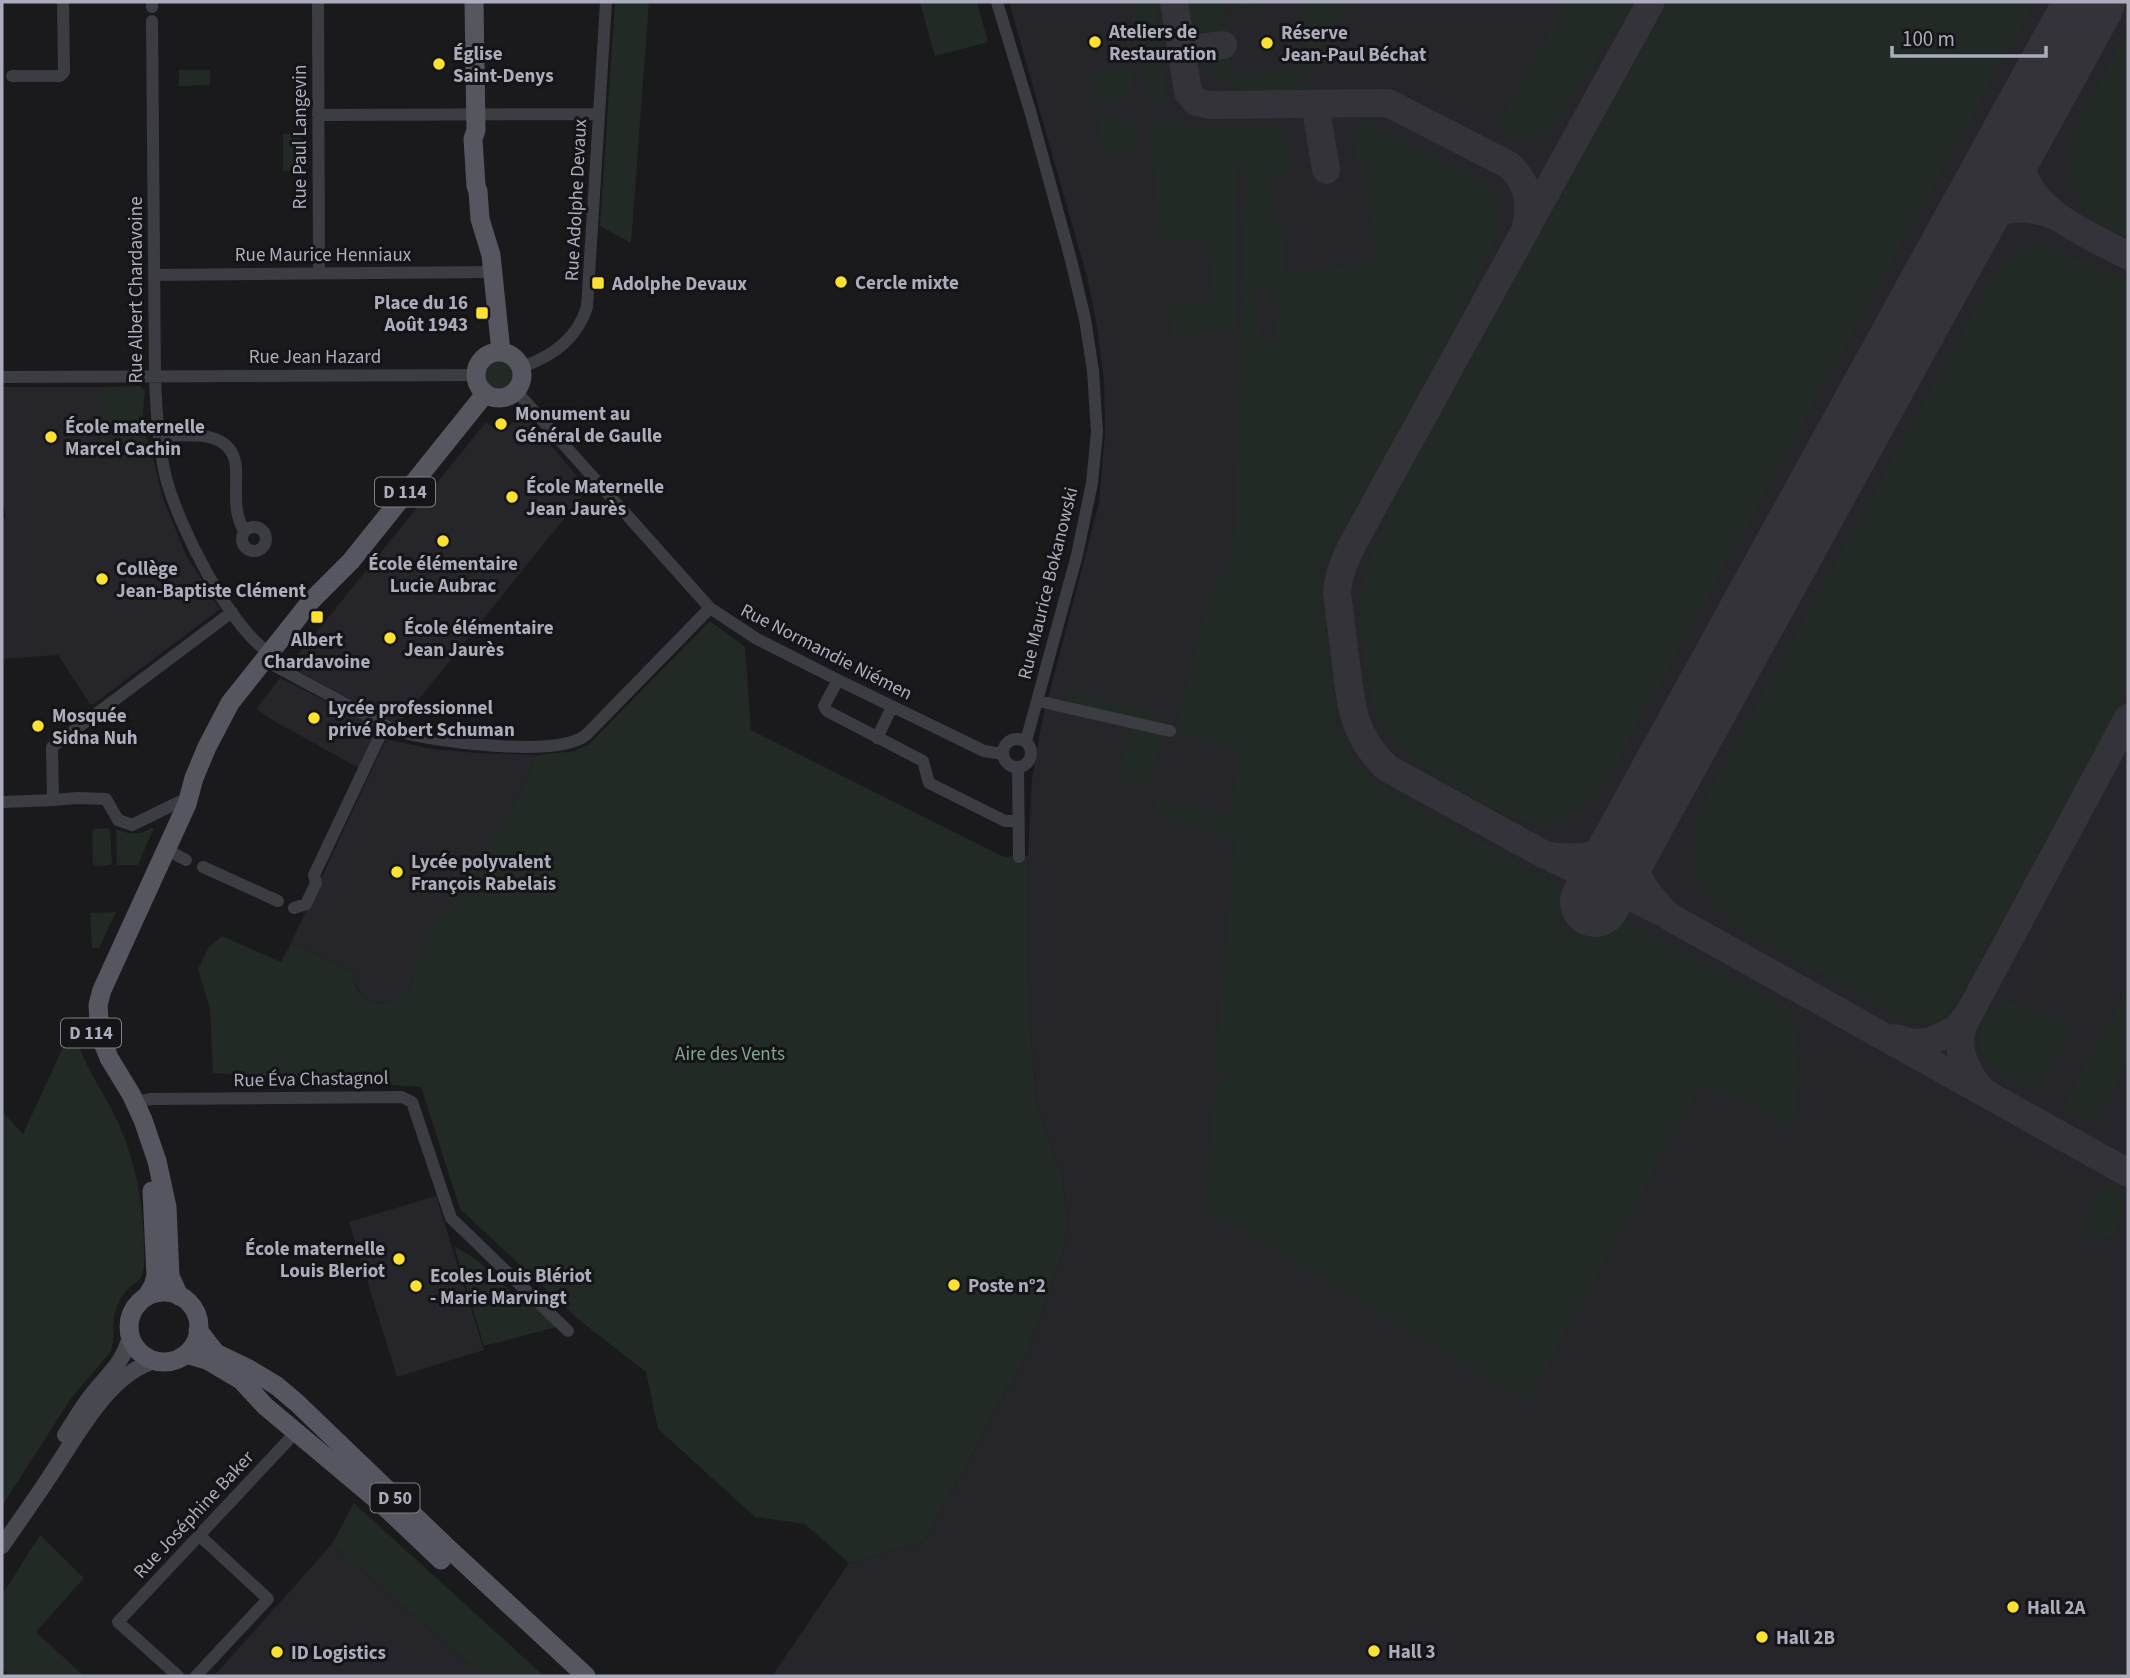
<svg xmlns="http://www.w3.org/2000/svg" width="2130" height="1678" viewBox="0 0 2130 1678" font-family="'Source Sans 3',sans-serif">
<style>
.built{fill:#262529}
.green{fill:#212a24;fill-rule:evenodd}
.lines{fill:none;stroke-linecap:round;stroke-linejoin:round}
.taxiway{stroke:#343339;stroke-width:28}
.runway{stroke:#343339;stroke-width:70}
.street{stroke:#3c3c43;stroke-width:12}
.secondary{stroke:#484851;stroke-width:16}
.primary{stroke:#565660;stroke-width:19}
.poi-dot{fill:#fae132;stroke:#151417;stroke-width:2.5}
.labels{text-anchor:middle;stroke-width:6;stroke-linejoin:round;paint-order:stroke}
.shield{fill:#151417;stroke:#7e7f8a;stroke-width:2}
.shield-label{font-size:18px;font-weight:bold;fill:#abadbc}
.poi-label{font-size:19px;font-weight:bold;fill:#abadbc;stroke:#151417;text-anchor:start}
.street-label{font-size:19px;fill:#abadbc;stroke:#151417}
.park-label{font-size:19px;fill:#81a78c;stroke:#151417}
</style>
<rect width="100%" height="100%" fill="#1a191c"/>
<path class="built" d="M1009 2H2128V1676H772L849 1563 925 1541 1027 1353 1063 1253 1068 1225 1062 1174 1037 1108 1029 1015 1028 856 1032 780 1042 721 1099 503 1105 433 1104 380 1096 321 1087 277Z
M2 387H102V416L97 458 154 461 162 496 186 555 220 609 94 704H90L58 655 2 659V519L6 518 2 496Z
M528 419 588 489 398 725 289 666 486 422 494 428 502 429 509 426 515 420Z
M280 678 377 727 359 768 279 724 256 709Z
M386 739 431 749 478 753 536 755 517 801 414 970 412 984 408 993 400 1000 390 1004 374 1003 363 997 353 980 352 971 291 943Z
M436 1196 484 1350 397 1377 349 1222Z
M332 1544 484 1676H214Z"/>
<path class="green" d="M615 2H649L631 243 600 226Z
M926 2H977L988 42 935 56 920 3Z
M1134 2H1156L1167 99 1163 101 1151 96 1144 88Z
M1188 2H1287L1224 9 1226 32 1217 33 1218 39 1197 41 1192 36Z
M1301 2H1348L1303 82 1319 92C1308 95 1296 94 1285 94 1248 94 1230 91 1204 63L1208 57 1229 54 1232 76 1308 67Z
M1566 2H1633L1621 24 1557 119C1536 141 1523 139 1496 132L1497 125Z
M1668 2H2035L1602 790C1550 849 1511 820 1457 788 1435 775 1410 761 1392 742 1377 725 1371 700 1367 678 1361 646 1356 610 1363 578 1368 552 1386 530 1391 504Z
M2128 29V239C2077 214 2055 181 2076 124Z
M1128 68 1132 71C1134 103 1125 101 1096 102L1094 78H1096V72Z
M179 70H210V85L179 86Z
M1098 118C1113 119 1135 114 1138 133 1140 140 1140 144 1137 151L1102 153Z
M1169 119 1170 126 1271 125 1285 130 1292 170 1270 173 1275 224H1282L1287 273 1377 262 1363 164H1356L1353 138 1360 124H1373L1464 174 1472 172C1482 179 1493 188 1498 200 1509 231 1470 289 1460 319L1320 572 1338 729 1354 757 1372 778 1403 798 1574 893 1558 920 1598 942 1613 914 1786 1007C1789 1014 1794 1021 1796 1028 1801 1047 1799 1110 1793 1128L1736 1097 1702 1084 1532 1394 1524 1398 1516 1396 1223 1219 1212 1218 1204 1208 1215 1082 1224 1078 1227 1074 1216 1071 1214 1064 1235 839 1154 811 1157 799 1229 815 1241 749 1174 733 1208 597 1233 558 1246 164H1237L1236 330 1172 337 1166 306 1214 300 1206 238 1160 241 1150 131 1160 120ZM1256 286H1262L1268 298 1279 309 1273 339 1263 340 1255 302Z
M283 134H302L303 171H283Z
M2042 246 2128 279V690L1952 1011C1939 1022 1929 1025 1912 1024L1738 929C1693 895 1688 867 1696 814L1992 278C2005 262 2021 249 2042 246Z
M485 375a14 14 0 1 1 28 0a14 14 0 1 1-28 0Z
M139 386 145 390C144 402 142 415 144 426 146 438 152 449 154 461L97 458 102 416V387Z
M710 621 745 647 751 730 1004 857 1028 856 1029 1015 1037 1108 1062 1174 1068 1225 1063 1253 1027 1353 925 1541 849 1563 805 1524 755 1517 658 1429 646 1372 579 1320 460 1209 421 1087 213 1073 210 1009 198 969 208 948 222 936 281 962 291 943 352 971C356 1021 424 1011 412 961L517 801 536 755 575 751 589 744Z
M1067 691 1168 715 1166 725C1132 718 1099 709 1065 703Z
M1130 725 1163 733 1150 787 1117 779Z
M108 828 110 830 112 863 110 865 95 866 93 864 92 831 94 829Z
M151 828H154L138 865H117L116 829C129 834 138 836 151 828Z
M116 912 99 948H92L90 913Z
M2128 987V1063L2095 1124 2063 1106Z
M2005 1002 2020 1003 2073 1028 2038 1093C2000 1072 1961 1061 1988 1010Z
M78 1041C85 1069 104 1092 116 1118 135 1159 144 1203 144 1248 144 1257 145 1267 142 1275 140 1281 135 1283 131 1286 124 1292 119 1300 116 1309 111 1323 116 1337 111 1351L70 1400 2 1506V1111L23 1134 64 1045Z
M2105 1183C2130 1201 2126 1212 2111 1240L2094 1230 2088 1238 2078 1233Z
M454 1246 477 1260 522 1302 528 1299 556 1327 484 1346Z
M354 1503 544 1676H484L332 1544Z
M40 1535 84 1578 36 1632 84 1676H9L2 1668V1595Z"/>
<g class="lines">
<path class="taxiway" d="M1174 2 1188 92 1196 102 1211 105 1388 103 1509 165C1527 182 1532 202 1526 226
M1182 50 1223 45
M2034 103C2030 113 2024 122 2022 133 2006 204 2079 229 2128 256
M1315 104 1326 170
M1950 256C1978 217 2008 195 2057 217
M1645 809C1613 851 1601 863 1545 855L1387 768C1354 737 1351 707 1346 664 1343 640 1340 617 1337 593 1339 564 1355 541 1368 516L1651 2
M1641 818C1624 863 1637 886 1670 917L2128 1173
M1554 859 1659 911
M1970 1012C1967 1019 1962 1026 1961 1033 1957 1053 1969 1077 1982 1090
M1896 1038 1912 1043 1929 1042 1957 1029 1971 1010 2128 718"/>
<path class="runway" d="M1595 902 2090 2"/>
<path class="street" d="M318 2 319 273
M997 2 1031 114 1071 260 1085 319 1093 371 1097 432 1092 483 1077 555 1026 741
M152 7V2
M152 21 155 376C156 410 158 445 166 478 179 527 228 624 269 653
M12 76H60L64 72 63 2
M318 115 599 114
M154 275 493 272
M521 367C552 357 577 339 587 307L606 2
M2 377 476 375
M516 391 710 608 757 639 838 680 984 751 1003 754
M159 436C185 436 227 428 235 461 237 470 236 480 236 489 236 506 236 516 244 531
M242 539a12 12 0 1 1 24 0a12 12 0 1 1-24 0Z
M264 660 396 731C432 741 556 759 586 735L710 608
M838 680 824 706 827 711 923 761 929 783 1005 821H1019
M1038 701 1170 731
M877 738 892 707
M1003 753a14 14 0 1 1 28 0a14 14 0 1 1-28 0Z
M1018 767 1019 857
M53 800 78 798 106 799 118 820 132 825 179 802
M2 802 53 800 52 747 232 612
M167 850 186 860
M203 867 278 901
M294 908 306 904 316 883 314 875 385 725
M134 1102 151 1099 402 1097 412 1102 451 1218 568 1331
M178 1676 118 1622 296 1432
M196 1676 268 1599 200 1536"/>
<path class="secondary" d="M65 1435C73 1422 81 1409 90 1397 107 1374 123 1365 130 1336
M2 1546C17 1524 33 1502 48 1479 75 1440 107 1374 155 1361"/>
<path class="primary" d="M474 2 476 130 473 139 476 186 478 191 480 219 491 255 501 352
M476 375a23 23 0 1 1 46 0a23 23 0 1 1-46 0Z
M129 1327a35 35 0 1 1 70 0a35 35 0 1 1-70 0Z
M147 1296 153 1286 156 1276 152 1191
M179 1296 170 1276 167 1207 157 1161 143 1120 131 1094 109 1058 100 1035 98 1005 102 990 187 804 194 778 207 747 230 703 311 601 351 561 485 394
M198 1330 216 1353 247 1368 277 1386 297 1403 448 1548 586 1676
M186 1354 207 1360 241 1380 265 1406 383 1505 441 1560"/>
</g>
<g class="poi-dot">
<circle cx="1095" cy="42" r="7"/>
<circle cx="1267" cy="43" r="7"/>
<circle cx="439" cy="64" r="7"/>
<circle cx="841" cy="282" r="7"/>
<rect x="591" y="276" width="14" height="14" rx="3.5"/>
<rect x="475" y="306" width="14" height="14" rx="3.5"/>
<circle cx="501" cy="424" r="7"/>
<circle cx="51" cy="437" r="7"/>
<circle cx="512" cy="497" r="7"/>
<circle cx="443" cy="541" r="7"/>
<circle cx="102" cy="579" r="7"/>
<rect x="310" y="610" width="14" height="14" rx="3.5"/>
<circle cx="390" cy="638" r="7"/>
<circle cx="314" cy="718" r="7"/>
<circle cx="38" cy="726" r="7"/>
<circle cx="397" cy="872" r="7"/>
<circle cx="399" cy="1259" r="7"/>
<circle cx="954" cy="1285" r="7"/>
<circle cx="416" cy="1286" r="7"/>
<circle cx="2013" cy="1607" r="7"/>
<circle cx="1762" cy="1637" r="7"/>
<circle cx="1374" cy="1651" r="7"/>
<circle cx="277" cy="1652" r="7"/>
</g>
<g class="labels">
<g class="shield">
<rect x="375" y="477.5" width="60" height="29" rx="5"/>
<rect x="61" y="1018.5" width="60" height="29" rx="5"/>
<rect x="370.5" y="1483.5" width="49" height="29" rx="5"/>
</g>
<g class="shield-label">
<text x="405" y="498">D 114</text>
<text x="91" y="1039">D 114</text>
<text x="395" y="1504">D 50</text>
</g>
<g class="poi-label">
<text x="1109" y="38">Ateliers de<tspan x="1109" dy="22">Restauration</tspan></text>
<text x="1281" y="39">Réserve<tspan x="1281" dy="22">Jean-Paul Béchat</tspan></text>
<text x="453" y="60">Église<tspan x="453" dy="22">Saint-Denys</tspan></text>
<text x="855" y="289">Cercle mixte</text>
<text x="612" y="290">Adolphe Devaux</text>
<text x="468" y="309" text-anchor="end">Place du 16<tspan x="468" dy="22">Août 1943</tspan></text>
<text x="515" y="420">Monument au<tspan x="515" dy="22">Général de Gaulle</tspan></text>
<text x="65" y="433">École maternelle<tspan x="65" dy="22">Marcel Cachin</tspan></text>
<text x="526" y="493">École Maternelle<tspan x="526" dy="22">Jean Jaurès</tspan></text>
<text x="443" y="570" text-anchor="middle">École élémentaire<tspan x="443" dy="22">Lucie Aubrac</tspan></text>
<text x="116" y="575">Collège<tspan x="116" dy="22">Jean-Baptiste Clément</tspan></text>
<text x="404" y="634">École élémentaire<tspan x="404" dy="22">Jean Jaurès</tspan></text>
<text x="317" y="646" text-anchor="middle">Albert<tspan x="317" dy="22">Chardavoine</tspan></text>
<text x="328" y="714">Lycée professionnel<tspan x="328" dy="22">privé Robert Schuman</tspan></text>
<text x="52" y="722">Mosquée<tspan x="52" dy="22">Sidna Nuh</tspan></text>
<text x="411" y="868">Lycée polyvalent<tspan x="411" dy="22">François Rabelais</tspan></text>
<text x="385" y="1255" text-anchor="end">École maternelle<tspan x="385" dy="22">Louis Bleriot</tspan></text>
<text x="430" y="1282">Ecoles Louis Blériot<tspan x="430" dy="22">- Marie Marvingt</tspan></text>
<text x="968" y="1292">Poste n°2</text>
<text x="2027" y="1614">Hall 2A</text>
<text x="1776" y="1644">Hall 2B</text>
<text x="1388" y="1658">Hall 3</text>
<text x="291" y="1659">ID Logistics</text>
</g>
<g class="street-label">
<text transform="translate(299 137) rotate(-90)" y="7">Rue Paul Langevin</text>
<text transform="translate(575 200) rotate(-87)" y="7">Rue Adolphe Devaux</text>
<text x="323" y="261">Rue Maurice Henniaux</text>
<text transform="translate(135 290) rotate(-90)" y="7">Rue Albert Chardavoine</text>
<text x="315" y="363">Rue Jean Hazard</text>
<text transform="translate(1047 583) rotate(-76)" y="7">Rue Maurice Bokanowski</text>
<text transform="translate(827 651) rotate(27)" y="7">Rue Normandie Niémen</text>
<text transform="translate(311 1078) rotate(-1)" y="7">Rue Éva Chastagnol</text>
<text transform="translate(193 1514) rotate(-47)" y="7">Rue Joséphine Baker</text>
</g>
<g class="park-label">
<text x="730" y="1060">Aire des Vents</text>
</g>
</g>
<rect width="2130" height="1678" fill="none" stroke="#abadbc" stroke-width="7"/>
<path d="M1892 46v10h154v-10" fill="none" stroke="#abadbc" stroke-width="3.5"/>
<text x="1902" y="46" font-size="21" fill="#abadbc" stroke="#151417" stroke-width="5" paint-order="stroke">100 m</text>
</svg>
